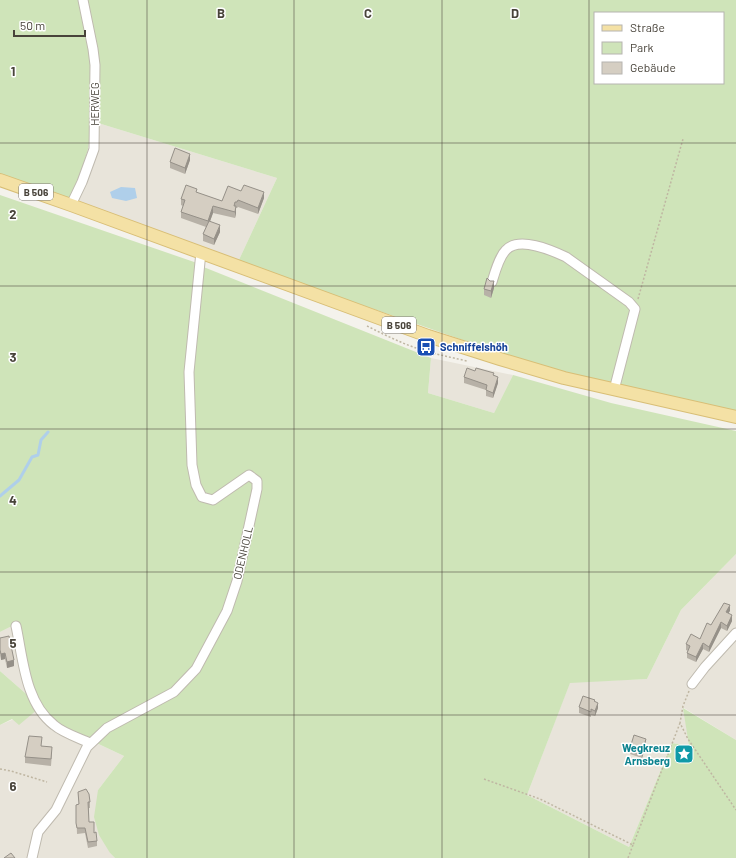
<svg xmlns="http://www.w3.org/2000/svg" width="736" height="858" viewBox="0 0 736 858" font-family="Barlow,sans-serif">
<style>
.residential{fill:#e8e4da}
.green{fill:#cfe4b9;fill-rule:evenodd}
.water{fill:#afcfea}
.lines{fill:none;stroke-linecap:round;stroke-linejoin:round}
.stream{stroke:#afcfea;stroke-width:3}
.minor-casing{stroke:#bfbaaf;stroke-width:11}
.major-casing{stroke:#d8be76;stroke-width:14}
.path{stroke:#bfb6a2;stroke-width:1.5;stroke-dasharray:2 2;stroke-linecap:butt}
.minor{stroke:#fff;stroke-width:9}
.major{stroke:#f4e1a5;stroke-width:12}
.wall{fill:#b7b1a7}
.shaded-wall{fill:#959088}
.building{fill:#d5cec2;stroke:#959088}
.grid{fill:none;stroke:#48433a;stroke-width:1;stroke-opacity:0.55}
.labels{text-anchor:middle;stroke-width:3;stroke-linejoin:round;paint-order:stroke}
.shield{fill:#fff;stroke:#7f7b75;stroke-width:1}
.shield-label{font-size:10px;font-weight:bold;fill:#48433a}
.street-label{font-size:11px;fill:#48433a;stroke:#fff}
.transit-label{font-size:11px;font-weight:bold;fill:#164399;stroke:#fff;text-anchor:start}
.culture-label{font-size:11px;font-weight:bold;fill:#0d838f;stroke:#fff;text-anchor:end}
.grid-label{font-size:13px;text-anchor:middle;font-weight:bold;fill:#48433a;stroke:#fff;stroke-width:3;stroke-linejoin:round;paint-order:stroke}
</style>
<rect width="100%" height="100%" fill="#f4f2ec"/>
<path class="residential" d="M98 123 277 178 238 262 77 201Z
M431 358 513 375 494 413 428 393Z
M736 554V740L684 708 689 746 672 743 629 847 527 795 570 682 647 679 681 610Z
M14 625 32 699 0 671V632Z
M38 709 87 744 29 858H0V725Z
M94 742 124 756 98 790 110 853 115 858H34L40 832Z"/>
<path class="green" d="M0 0H80L92 64V122L88 149 73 199 0 175Z
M87 0H736V412L610 386 506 355 238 262 277 178 98 123ZM595 13H723V83H595Z
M0 195 197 263 191 372 201 266 431 358 428 393 494 413 513 375 611 403 736 431V554L681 610 647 679 570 683 527 795 629 847 672 743 689 746 683 708 736 740V858H115L110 853 99 835 94 817 98 790 124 756 56 724 36 699 14 625 0 632Z
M0 671 32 699 38 709 19 725 12 719 0 725Z"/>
<path class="water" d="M121 187 135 188 137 198 126 201 112 198 110 192Z"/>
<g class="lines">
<path class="stream" d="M0 496 19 480 32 457 38 455 41 440 48 432"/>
<defs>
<path id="minor" d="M71 205 82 182 94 149 95 65 93 49 83 0
M492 282C495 272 499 257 506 250 519 236 551 250 566 257L629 302 635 309 614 390
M16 626C23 658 25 703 54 725 63 733 79 738 90 743
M692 684 705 667 736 633
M32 858 38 832 56 810 87 747 107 728 174 692 196 669 227 611 237 581 257 489V481L249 475 213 500 202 497 196 485 192 465 189 372 201 252"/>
<path id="major" d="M0 180 71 205 428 336 500 359 564 378 736 417"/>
</defs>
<use href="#minor" class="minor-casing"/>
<use href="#major" class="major-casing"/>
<path class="path" d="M638 299 683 139
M367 326C379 332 391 338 403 343 424 352 445 356 467 361
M689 691 683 706 680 723 688 739 736 810
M0 769 11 771 47 782
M484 779 540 799 633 845 680 723
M628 858 633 845"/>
<use href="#minor" class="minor"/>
<use href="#major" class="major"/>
</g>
<path class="wall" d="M190 160 185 174 170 168V162Z
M241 191 264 198 258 214 238 207 237 208H236V213L235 218 213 213 210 221 220 232 214 245 203 241V234L206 227 181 218V212L183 206 181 205V199L197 193 222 201Z
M494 288 491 298 484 295V289Z
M475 371 494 376 498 383 493 398 486 396V390L464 383V377Z
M730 611 728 613 732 621 727 631 721 628 709 652 703 649 696 662 687 658V653L688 651 686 650V644L700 639Z
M0 638 14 666 7 668 5 659 1 660 0 655Z
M595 702 598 708 595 716 591 715V717L579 713V707Z
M646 745 642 758 630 754V748Z
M42 746 52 753 51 766 25 763V757Z
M78 792 90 802V808H89V822L94 833 97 841V846L88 848 85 833 77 834 76 805 79 804Z"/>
<path class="shaded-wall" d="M190 154V160L185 174V168Z
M264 192V198L258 214V208Z
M213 206V213L208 227V221Z
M236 206V213L235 218V212Z
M220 225V232L214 245V239Z
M494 281V288L491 298V291Z
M498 377V383L493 398V393Z
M730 605V611L726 617V612Z
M732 615V621L727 631V626Z
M721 622V628L709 652V647Z
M703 643V649L696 662V657Z
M5 653V659L1 660V654Z
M14 660V666L7 668V662Z
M598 703V708L595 716V711Z
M646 739V745L642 758V752Z"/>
<path class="building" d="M175 148 190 154 185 168 170 162Z
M186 185 197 189 196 192 222 201 228 186 241 191 244 185 264 192 258 208 238 200 237 202H235L234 206H236L235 212 213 206 208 221 181 212 185 200 181 199Z
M209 221 220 225 214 239 203 234Z
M487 278 490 281H494L491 291 484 289Z
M467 368 475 371 476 368 494 373 493 375 498 377 493 393 486 390 487 385 464 377Z
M724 603 730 605 726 612 732 615 727 626 721 622 709 647 703 643 696 657 687 653 690 646 686 644 691 634 700 639 707 623 711 625Z
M9 636 14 660 7 662 5 653 1 654 0 650V638Z
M583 696 595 700 594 701 598 703 595 711 591 709V712L579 707Z
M634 735 646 739 642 752 630 748Z
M29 736 42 737 41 746 52 747 51 759 25 757Z
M86 789 89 794 90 802H88L89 822H94V833L96 832 97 841 88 842 85 828H77L76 823V805L79 804 78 792Z
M11 853 15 858H4Z"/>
<path class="grid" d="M147 0V858M294 0V858M442 0V858M589 0V858M0 143H736M0 286H736M0 429H736M0 572H736M0 715H736"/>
<defs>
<symbol id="bus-square" viewBox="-11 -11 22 22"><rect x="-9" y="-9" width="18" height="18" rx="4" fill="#1a4fb4" stroke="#fff"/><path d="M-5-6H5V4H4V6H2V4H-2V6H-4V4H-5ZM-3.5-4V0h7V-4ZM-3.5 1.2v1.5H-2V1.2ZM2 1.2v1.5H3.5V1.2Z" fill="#fff"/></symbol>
<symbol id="sight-square" viewBox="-11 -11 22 22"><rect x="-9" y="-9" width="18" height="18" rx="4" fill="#0f9aa8" stroke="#fff"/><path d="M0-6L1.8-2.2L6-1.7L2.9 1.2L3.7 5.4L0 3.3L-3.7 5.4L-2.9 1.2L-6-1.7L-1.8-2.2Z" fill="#fff"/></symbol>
</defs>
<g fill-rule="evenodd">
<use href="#bus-square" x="415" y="336" width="22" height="22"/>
<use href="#sight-square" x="673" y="743" width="22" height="22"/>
</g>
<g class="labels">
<g class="shield">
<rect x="19" y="184" width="34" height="16" rx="3"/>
<rect x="382" y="317" width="34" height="16" rx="3"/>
</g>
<g class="shield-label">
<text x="36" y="196">B 506</text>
<text x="399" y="329">B 506</text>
</g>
<g class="street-label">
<text transform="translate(95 104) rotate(-90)" y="4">HERWEG</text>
<text transform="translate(243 553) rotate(-77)" y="4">ODENHOLL</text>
</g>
<g class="transit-label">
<text x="440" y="351">Schniffelshöh</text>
</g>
<g class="culture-label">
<text x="670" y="752">Wegkreuz<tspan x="670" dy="13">Arnsberg</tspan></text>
</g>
</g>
<g class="grid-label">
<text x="221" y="18">B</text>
<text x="368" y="18">C</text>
<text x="515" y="18">D</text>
<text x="13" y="76">1</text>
<text x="13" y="219">2</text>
<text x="13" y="362">3</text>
<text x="13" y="505">4</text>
<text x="13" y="648">5</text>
<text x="13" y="791">6</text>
</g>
<rect x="594" y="12" width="130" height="72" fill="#ffffff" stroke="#b6b4b0"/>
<rect x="602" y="25" width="20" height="6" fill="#f4e1a5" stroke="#b6b4b0"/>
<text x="630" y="32" font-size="12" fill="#48433a">Straße</text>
<rect x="602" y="42" width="20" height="12" fill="#cfe4b9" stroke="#b6b4b0"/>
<text x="630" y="52" font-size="12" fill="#48433a">Park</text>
<rect x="602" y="62" width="20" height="12" fill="#d5cec2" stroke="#b6b4b0"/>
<text x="630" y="72" font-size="12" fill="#48433a">Gebäude</text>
<path d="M14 30v6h71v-6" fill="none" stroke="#48433a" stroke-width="2"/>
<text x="20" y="30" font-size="12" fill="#48433a" stroke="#ffffff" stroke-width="3" paint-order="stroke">50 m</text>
</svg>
